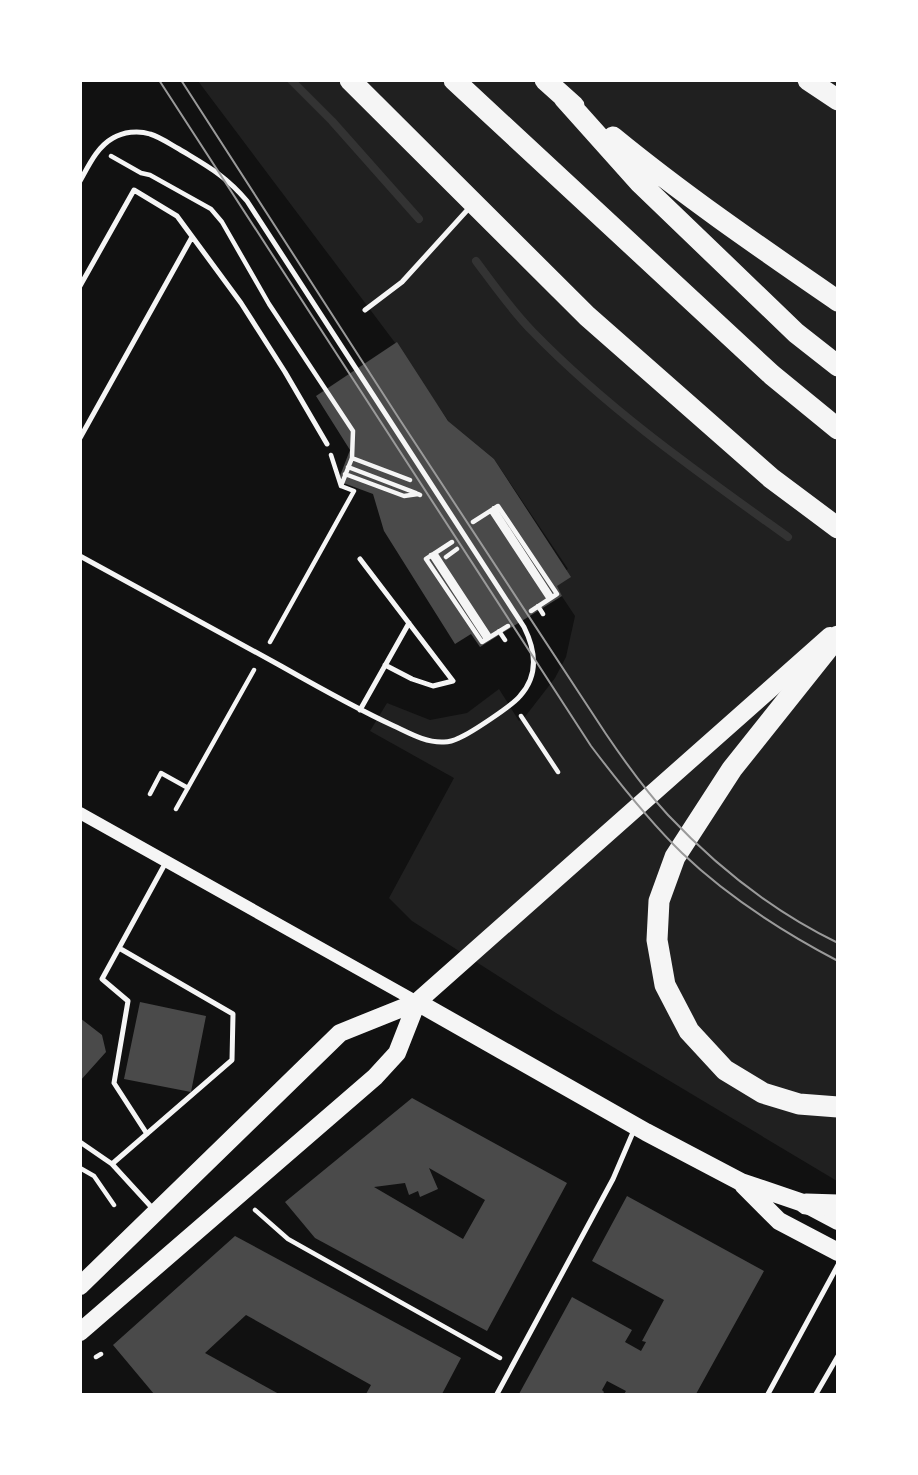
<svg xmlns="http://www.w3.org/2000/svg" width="918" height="1475" viewBox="0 0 918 1475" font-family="'Fira Sans',sans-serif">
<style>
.green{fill:#202020}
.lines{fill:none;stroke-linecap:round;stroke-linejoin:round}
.stream{stroke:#333;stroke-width:8}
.building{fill:#4a4a4a;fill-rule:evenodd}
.path{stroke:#f5f5f5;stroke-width:4.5}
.service{stroke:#f5f5f5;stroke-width:5}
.tertiary{stroke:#f5f5f5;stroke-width:12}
.primary{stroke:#f5f5f5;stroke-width:18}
.motorway{stroke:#f5f5f5;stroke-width:21}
.tram{stroke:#9a9a9a;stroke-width:2}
</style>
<rect width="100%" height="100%" fill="#111"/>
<path class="green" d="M198 81H837V1181L556 1013 412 921 389 898 454 778 370 731 387 703 430 720 467 713 499 689 519 721 524 718 555 678 566 657 575 616 551 580 568 569 494 459 449 422 396 344Z"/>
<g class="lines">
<path class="stream" d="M291 80 332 121 419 219
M476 261C494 285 512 311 533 332 610 411 699 473 788 537"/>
</g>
<path class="building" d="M397 342 448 421 494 459 571 577 557 586 562 596 480 647 471 634 455 644 384 531 373 494 338 481 350 450 316 396Z
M140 1002 206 1016 191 1092 124 1079Z
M80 1018 102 1035 106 1052 80 1081Z
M412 1098 567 1183 487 1331 315 1238 285 1202ZM429 1168 485 1200 463 1239 374 1187 405 1183 409 1195 418 1191 420 1197 438 1189Z
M627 1196 764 1271 696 1394H624L626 1391 607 1381 602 1390 604 1392 603 1394H519L572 1297 632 1330 625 1342 641 1351 646 1342 642 1341 664 1300 592 1261Z
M235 1236 461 1358 442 1394H366L371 1385 246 1315 205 1353 279 1394H154L113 1345Z"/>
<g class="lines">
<path class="path" d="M111 156 141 173 150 175 211 209 222 222 269 304 353 431 352 458 341 486 354 491 270 642
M331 455 341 486
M352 458 410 480
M348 467 416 493
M345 474 404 496 418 494 420 495
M494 508 552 597
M491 511 549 599
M473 522 498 506 557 594 531 611
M452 542 426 559 482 642 508 626
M435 553 490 637
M431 555 486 639
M446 557 457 549
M538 606 543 614
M499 631 505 640
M521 716 558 772
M150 794 161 773 188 788
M176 809 254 670
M80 1168 94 1176 114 1205
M255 1210 288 1239 500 1358
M96 1357 101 1354"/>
<path class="service" d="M80 181C89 165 97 147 113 138 123 132 138 130 150 134 160 137 170 144 179 149 207 166 225 175 247 201L524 627C536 651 539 675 520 696 513 705 471 733 459 738 455 740 448 742 444 742 426 743 409 733 394 726 355 708 318 687 281 666 214 629 147 593 80 556
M80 286 134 190 177 216 241 303 285 372 327 444
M365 310 402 282 471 206
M80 438 192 237
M360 559 453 681 433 686 412 679 385 665
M360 710 409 623
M119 948 166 862
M80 1142 112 1164 155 1211
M112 1164 232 1060 233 1014 119 948 102 979 128 1001 114 1083 147 1134
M497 1394 613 1179 634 1130
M768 1394 838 1265
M816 1394 838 1356"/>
<path class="tertiary" d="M80 813 417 1002"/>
<path class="primary" d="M417 1002 646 1132 741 1182 806 1204 838 1221
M743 1185 779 1221 838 1252
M80 1286 340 1033 417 1002 830 636
M80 1332 375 1077 397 1053 417 1002"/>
<path class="motorway" d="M350 80 587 316 771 478 838 528
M454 80 772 375 838 429
M545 80 574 106
M808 80 838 100
M564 98 640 183 796 333 838 366
M613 137C685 196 761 248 838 301
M838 636 732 769 675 857 659 901 657 940 665 985 689 1031 725 1070 763 1093 799 1104 838 1107
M806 1204 838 1205"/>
<path class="tram" d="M159 80 591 746C619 783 648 820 682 853 728 897 781 931 838 961
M181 80 400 420 606 734C625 762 645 790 668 815 716 866 774 912 838 943"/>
</g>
<rect width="918" height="1475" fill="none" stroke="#ffffff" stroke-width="164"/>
</svg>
